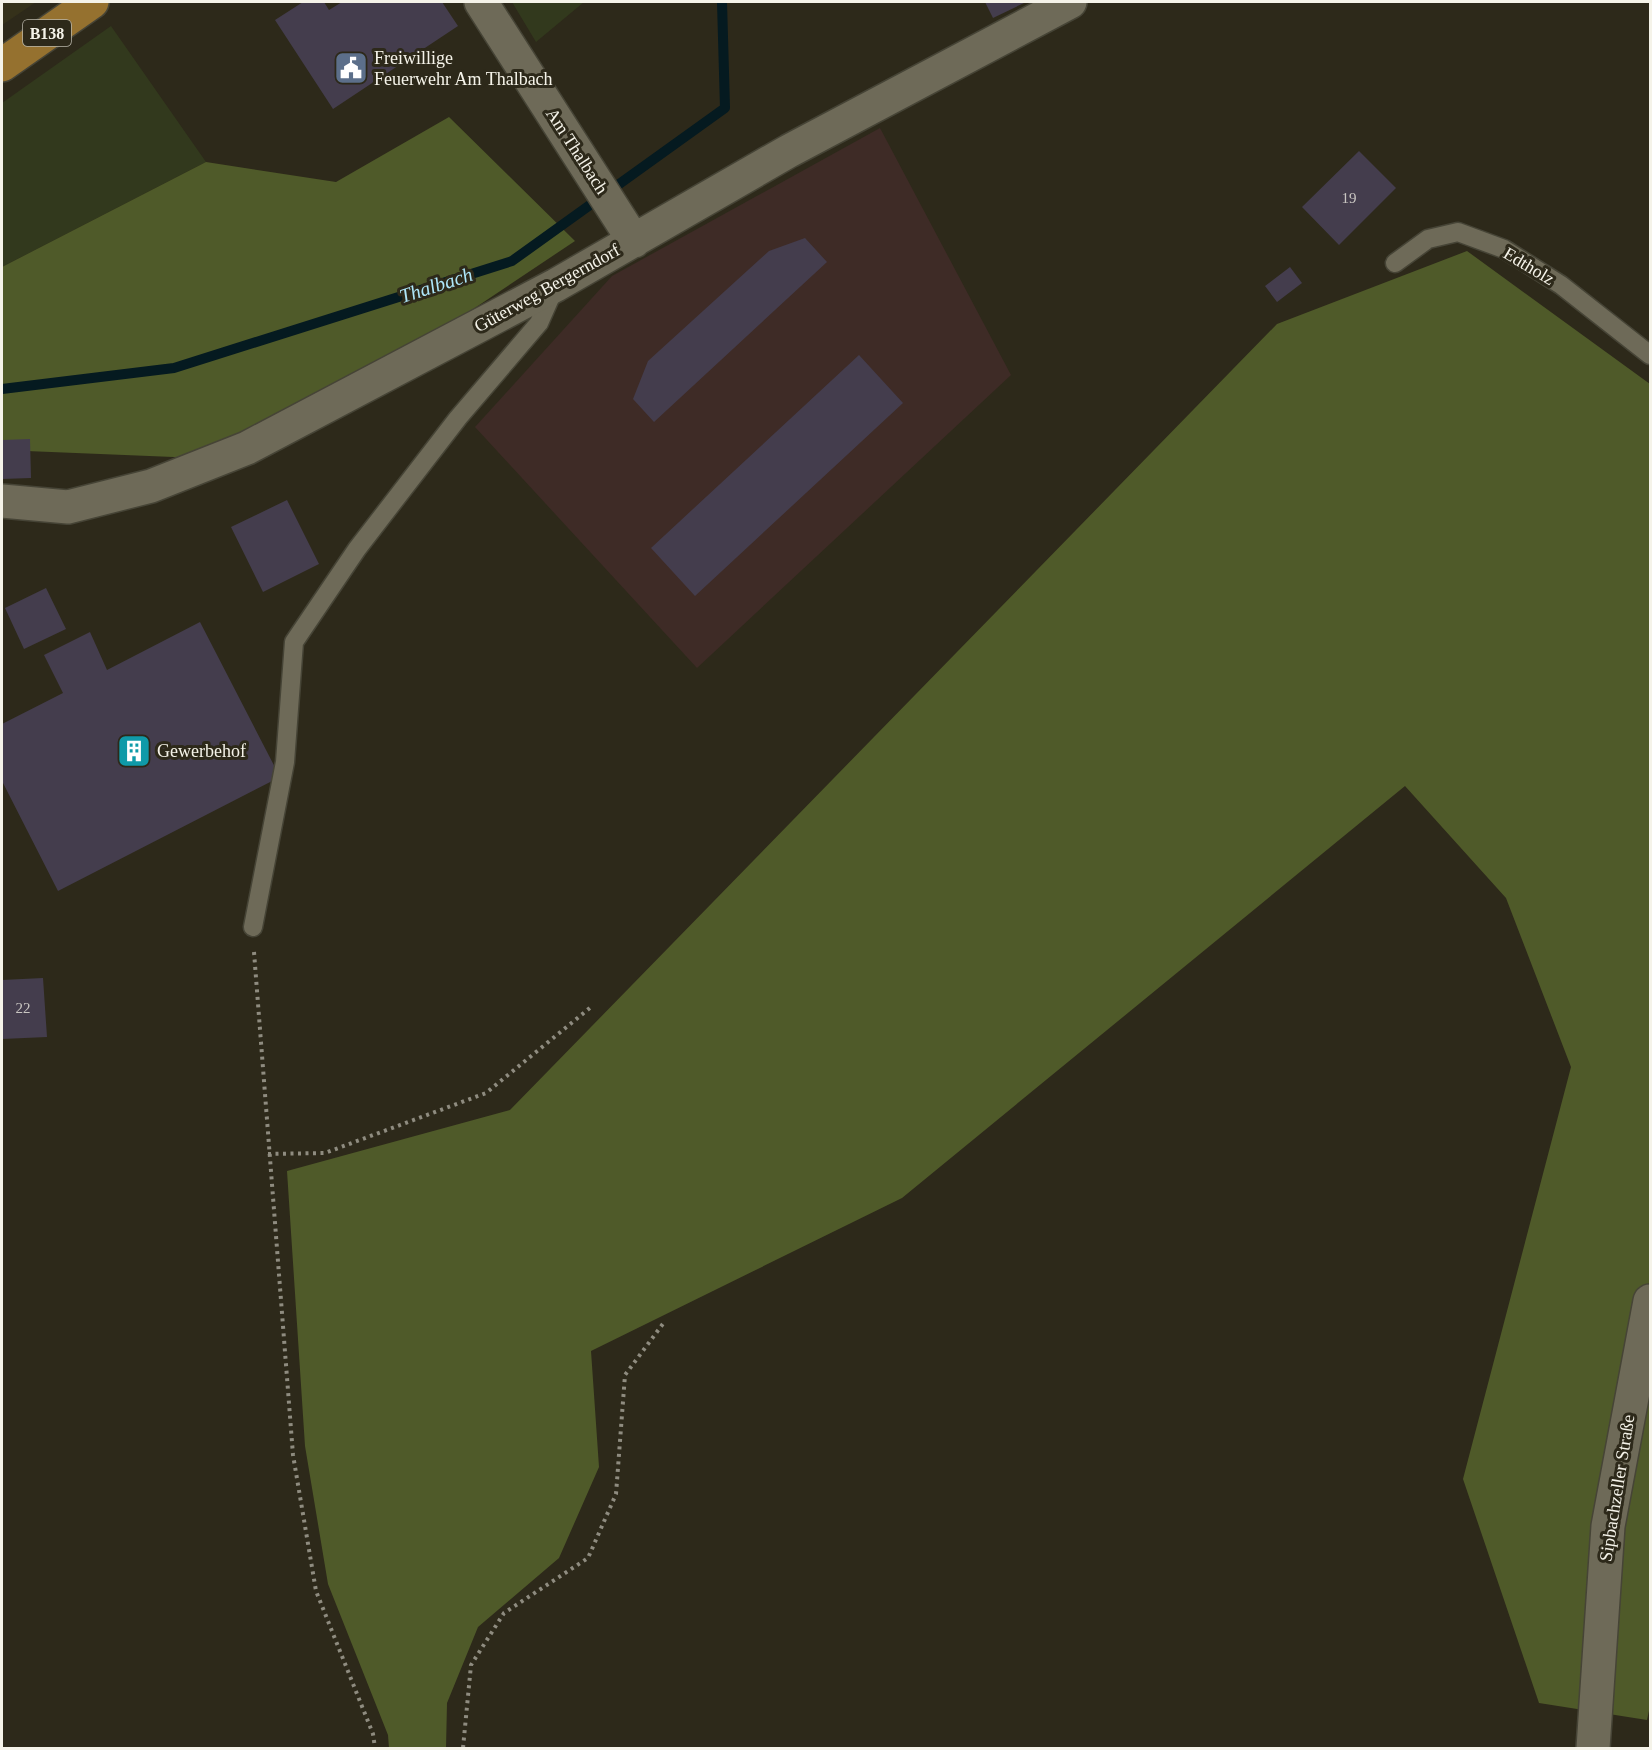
<svg xmlns="http://www.w3.org/2000/svg" width="1652" height="1750" viewBox="0 0 1652 1750" font-family="'Times New Roman',serif">
<style>
.commercial{fill:#3e2b26}
.built{fill:#35311a}
.green{fill:#32391d}
.forest{fill:#4f5a29}
.lines{fill:none;stroke-linecap:round;stroke-linejoin:round}
.stream{stroke:#051a20;stroke-width:10}
.building{fill:#443d4d}
.lane-casing{stroke:#464436;stroke-width:21}
.street-casing{stroke:#464436;stroke-width:36}
.secondary-casing{stroke:#464436;stroke-width:36}
.primary-casing{stroke:#464436;stroke-width:36}
.path{stroke:#8f8c80;stroke-width:4;stroke-dasharray:3 4.5;stroke-linecap:butt}
.lane{stroke:#6e6a58;stroke-width:18}
.street{stroke:#6e6a58;stroke-width:33}
.secondary{stroke:#6e6a58;stroke-width:33}
.primary{stroke:#95712f;stroke-width:33}
.labels{text-anchor:middle;stroke-width:6;stroke-linejoin:round;paint-order:stroke}
.number-label{font-size:15px;fill:#c9c6c2}
.shield{fill:#2d291a;stroke:#b9b6ab;stroke-width:1.5}
.shield-label{font-size:16px;font-weight:bold;fill:#f5f3e9}
.poi-label{font-size:18px;fill:#f5f3e9;stroke:#2d291a;text-anchor:start}
.street-label{font-size:18px;fill:#f5f3e9;stroke:#2d291a}
.water-label{font-size:20px;font-style:italic;fill:#aee6f9;stroke:#2d291a}
</style>
<rect width="100%" height="100%" fill="#2d291a"/>
<path class="commercial" d="M880 128 1011 375 697 668 475 427 612 276Z"/>
<path class="built" d="M2 2H36L2 25Z"/>
<path class="green" d="M512 2H584L536 42Z
M111 26 206 162 2 267V103Z"/>
<path class="forest" d="M449 117 575 241 247 460 2 450V267L206 162 336 182Z
M1467 251 1650 384V1706L1647 1720 1539 1703 1463 1479 1571 1067 1506 898 1405 786 902 1198 591 1351 599 1467 559 1558 478 1627 447 1703 446 1748H389L388 1735 328 1584 305 1446 287 1171 510 1110 1277 324Z"/>
<g class="lines">
<path class="stream" d="M2 389 174 368 512 261 725 108 722 2"/>
</g>
<path class="building" d="M303 2H324L329 10 342 2H442L458 26 333 109 275 20Z
M985 2H1026L993 18Z
M1359 151 1396 188 1339 245 1302 207Z
M805 238 827 262 654 422 633 399 648 361 769 251Z
M1290 267 1302 283 1277 302 1265 286Z
M859 355 903 403 695 596 651 548Z
M30 439 31 478 2 479V440Z
M287 500 319 564 263 592 231 527Z
M46 588 66 629 24 649 5 608Z
M200 622 280 777 58 891 2 781V724L63 693 44 655 90 632 107 670Z
M43 978 47 1037 2 1039V980Z"/>
<g class="lines">
<defs>
<path id="lane" d="M1395 263 1428 239 1458 232 1504 249 1561 285 1650 355
M253 927 285 762 294 642 357 549 458 418 539 323 554 289"/>
<path id="street" d="M481 2 634 241
M2 501 68 507 151 486 247 448 556 285 789 151 1070 2"/>
<path id="secondary" d="M1593 1748 1608 1526 1650 1301"/>
<path id="primary" d="M2 65 92 2"/>
</defs>
<use href="#lane" class="lane-casing"/>
<use href="#street" class="street-casing"/>
<use href="#secondary" class="secondary-casing"/>
<use href="#primary" class="primary-casing"/>
<path class="path" d="M254 952 293 1455 316 1591 373 1734 375 1748
M268 1154 325 1153 486 1093 591 1007
M463 1748 471 1665 504 1613 588 1558 616 1494 625 1375 665 1321"/>
<use href="#lane" class="lane"/>
<use href="#street" class="street"/>
<use href="#secondary" class="secondary"/>
<use href="#primary" class="primary"/>
</g>
<defs>
<symbol id="civic-square" viewBox="-11 -11 22 22"><rect x="-9" y="-9" width="18" height="18" rx="4" fill="#5c6f8a" stroke="#2d291a"/><path d="M-.6-6.5H3V-4.5H.6V-3L4-1V1h2V6H-6V1h2V-1L-.6-3ZM-1.2 2.5V6h2.4V2.5Z" fill="#fff"/></symbol>
<symbol id="building-square" viewBox="-11 -11 22 22"><rect x="-9" y="-9" width="18" height="18" rx="4" fill="#0f9aa8" stroke="#2d291a"/><path d="M-4-6H4V6H1V3H-1V6H-4ZM-2.5-4.3h1.7v1.8h-1.7ZM.8-4.3h1.7v1.8H.8ZM-2.5-1h1.7V.8h-1.7ZM.8-1h1.7V.8H.8Z" fill="#fff"/></symbol>
</defs>
<g fill-rule="evenodd">
<use href="#civic-square" x="332" y="49" width="38" height="38"/>
<use href="#building-square" x="115" y="732" width="38" height="38"/>
</g>
<g class="labels">
<g class="number-label">
<text x="1349" y="203">19</text>
<text x="23" y="1013">22</text>
</g>
<rect class="shield" x="23" y="20" width="48" height="26" rx="4.5"/>
<g class="shield-label">
<text x="47" y="39">B138</text>
</g>
<g class="poi-label">
<text x="374" y="64">Freiwillige<tspan x="374" dy="21">Feuerwehr Am Thalbach</tspan></text>
<text x="157" y="757">Gewerbehof</text>
</g>
<g class="street-label">
<text transform="translate(577 151) rotate(57)" y="6">Am Thalbach</text>
<text transform="translate(1529 266) rotate(31)" y="6">Edtholz</text>
<text transform="translate(547 288) rotate(-29)" y="6">Güterweg Bergerndorf</text>
<text transform="translate(1617 1488) rotate(-81)" y="6">Sipbachzeller Straße</text>
</g>
<g class="water-label">
<text transform="translate(436 285) rotate(-18)" y="7">Thalbach</text>
</g>
</g>
<rect width="1652" height="1750" fill="none" stroke="#f5f3e9" stroke-width="6"/>
</svg>
